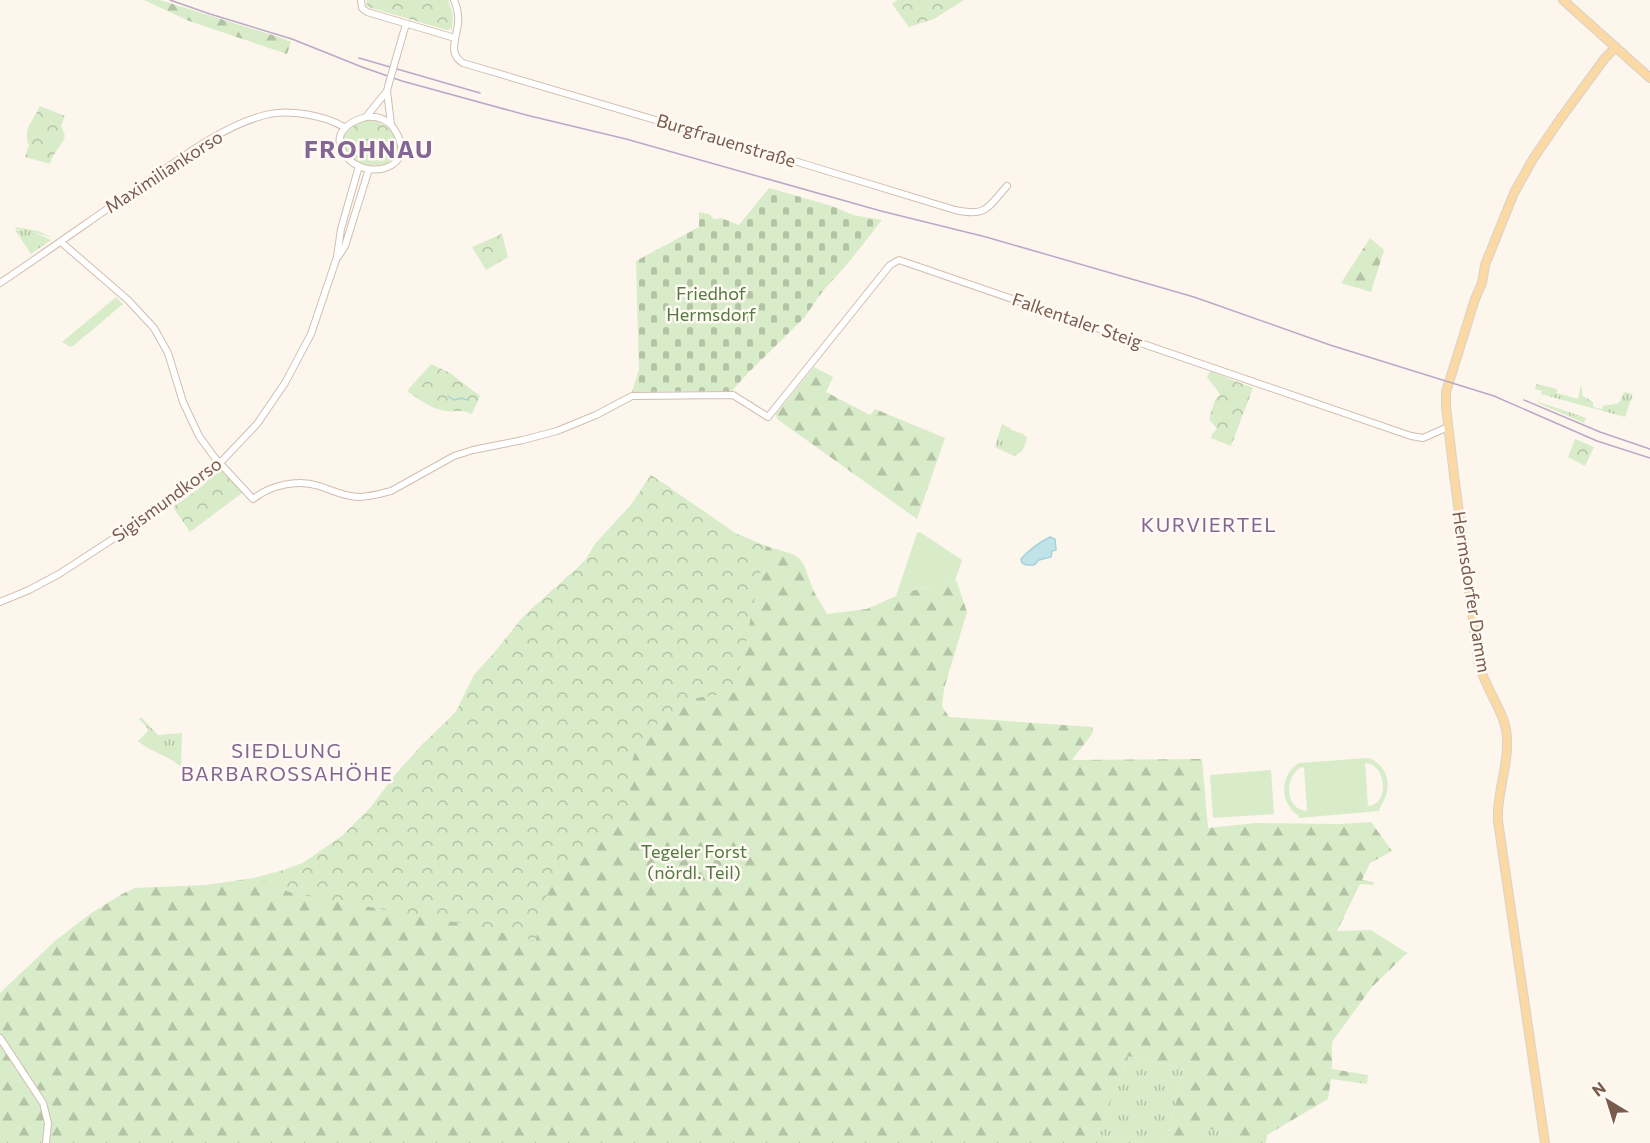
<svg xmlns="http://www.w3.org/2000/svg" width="1650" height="1143" viewBox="0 0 1650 1143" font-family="Commissioner,sans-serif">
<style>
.grass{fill:url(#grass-tufts)}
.forest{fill:url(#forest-firs)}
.cemetery{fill:url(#cemetery-stones)}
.park{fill:url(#park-crowns)}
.garden{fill:#d8ecc9;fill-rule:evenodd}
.water{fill:#bfe3e8;stroke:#a5d3da;stroke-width:1.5}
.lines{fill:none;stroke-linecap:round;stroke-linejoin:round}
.stream{stroke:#a5d3da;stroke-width:1.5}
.minor-casing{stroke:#d1beb0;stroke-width:8}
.major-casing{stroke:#dad1cd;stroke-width:10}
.minor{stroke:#fff;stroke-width:6}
.major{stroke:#fbd9a5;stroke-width:8}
.tram{stroke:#b9a8c9;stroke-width:1.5}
.minor-bridge-casing{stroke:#d1beb0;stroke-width:8;stroke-linecap:butt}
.minor-bridge{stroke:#fff;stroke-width:6}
.labels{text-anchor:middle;stroke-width:5;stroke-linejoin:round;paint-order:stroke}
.street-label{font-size:18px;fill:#7a5c4d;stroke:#fffaf3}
.park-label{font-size:18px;fill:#537a41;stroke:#fffaf3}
.neighbourhood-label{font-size:20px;letter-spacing:1.5px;fill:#846695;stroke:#fffaf3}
.district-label{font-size:24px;font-weight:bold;letter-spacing:1.5px;fill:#846695;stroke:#fffaf3}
</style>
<defs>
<pattern id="grass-tufts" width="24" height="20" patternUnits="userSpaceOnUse" patternTransform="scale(1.5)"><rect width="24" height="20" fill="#d8ecc9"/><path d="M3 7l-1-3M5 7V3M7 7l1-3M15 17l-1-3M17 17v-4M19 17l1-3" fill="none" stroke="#b4c2a5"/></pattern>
<pattern id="forest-firs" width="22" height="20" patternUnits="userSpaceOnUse" patternTransform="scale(1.5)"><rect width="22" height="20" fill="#d8ecc9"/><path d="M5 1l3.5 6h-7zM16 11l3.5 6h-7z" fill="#b4c2a5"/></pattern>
<pattern id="cemetery-stones" width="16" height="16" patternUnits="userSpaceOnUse" patternTransform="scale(1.5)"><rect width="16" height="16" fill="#d8ecc9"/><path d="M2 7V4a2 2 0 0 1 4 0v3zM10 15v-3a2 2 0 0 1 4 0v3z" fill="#b4c2a5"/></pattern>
<pattern id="park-crowns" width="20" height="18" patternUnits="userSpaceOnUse" patternTransform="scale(1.5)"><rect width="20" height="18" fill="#d8ecc9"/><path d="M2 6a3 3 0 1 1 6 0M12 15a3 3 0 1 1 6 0" fill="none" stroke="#b4c2a5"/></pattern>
</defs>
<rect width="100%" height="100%" fill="#fdf6ec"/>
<path class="grass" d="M16 227 38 231 53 238 33 232 51 240 31 254 15 230H23L15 229Z
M1536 384 1557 389V393L1578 399 1581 384 1583 396 1593 402V407L1602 409 1603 406 1619 403 1624 392 1633 394 1625 417 1541 394 1539 402 1586 418 1584 423 1538 403 1542 391 1535 389Z
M1002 424 1010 428 1011 430 1023 434 1027 438C1024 447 1024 452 1014 456L995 447Z
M141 717 158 735 182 733 181 767 179 768 180 766C166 754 150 752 138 741L149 730 139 719Z
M1128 1056 1185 1069 1165 1143H1144L1098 1135Z
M1213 1129 1239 1139 1244 1143H1178L1181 1139Z"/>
<path class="forest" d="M144 0H160L282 38 291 42 287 54 189 21Z
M1370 238 1384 250 1371 292 1341 283Z
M814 367 833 377 826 392 870 415 875 409 945 438 917 519 777 419 776 414Z
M651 475 735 533 766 546 792 554 799 558 804 565 814 592 827 614 867 609 896 596 915 590 955 581 957 582 967 612 944 689 942 706 949 717 1093 727 1092 734 1072 760 1202 759 1208 828 1256 823 1340 824 1371 822 1392 851 1370 863 1362 880 1374 882 1373 885 1360 884 1337 931 1371 930 1407 953 1372 987 1332 1042V1069L1368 1075 1367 1084 1331 1079 1328 1099 1267 1135 1266 1143H1244L1239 1139 1213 1129 1182 1139 1178 1143H1165L1185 1069 1128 1056 1098 1135 1144 1143H0V993L56 940 90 914 122 894 135 888 206 885 254 878 284 870 303 863 342 836 371 807 395 775 422 745 456 712 474 675 494 653 524 616 585 561 595 544 631 505Z"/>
<path class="cemetery" d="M769 188 832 206 853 215 882 220 849 262 822 292 804 318 748 373 732 391 632 392 639 370 636 261 699 227V212L709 214 714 219 721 218 739 225Z"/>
<path class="park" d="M367 0H448L453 14 452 29 447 30 368 7 366 3Z
M897 0H964L934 19 909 27 892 4Z
M40 106 65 116 61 126 65 136C61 148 53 152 50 164L25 157 29 145C22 128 34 120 40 106Z
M367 120C382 120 403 135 398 152 394 169 364 168 353 159 332 143 347 126 367 120Z
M502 234 508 257 486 270 472 247Z
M116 297 123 304 73 346 70 347 62 342Z
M431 364 450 373 480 396 472 414C460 409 458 412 447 411 433 410 418 399 407 391Z
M1210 371 1253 388 1231 446 1211 438 1212 434 1217 429 1209 419 1215 400 1220 394 1207 377Z
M1575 439 1594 447 1585 466 1568 457Z
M222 469 242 490V493L190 532 173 507 197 490Z
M651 475 735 533 766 546 735 692 690 699 664 717 643 738 636 749 631 765 629 802 631 812C614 815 607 827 594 839 585 847 574 854 565 863 547 881 540 916 536 941L465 924 292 893 254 878 284 870 303 863 342 836 371 807 395 775 422 745 456 712 474 675 494 653 524 616 585 561 595 544 631 505Z"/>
<path class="garden" d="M920 532 962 560 955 581 915 590 896 596 917 533Z
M1368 758C1385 763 1392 782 1385 798 1383 803 1380 806 1379 811L1299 818 1298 815C1279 803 1280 774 1299 763ZM1365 763C1387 764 1390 804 1368 806ZM1302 767 1304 768 1307 811C1284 810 1284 775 1302 767Z
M1271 770 1274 814 1213 818 1210 775Z"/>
<path class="water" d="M1050 537 1055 539 1056 550 1052 551 1051 557 1039 560 1034 565H1026L1022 563 1021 559C1029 550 1038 543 1050 537Z"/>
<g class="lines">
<path class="stream" d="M448 396 454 400 462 398 467 400"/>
<defs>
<path id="minor" d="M361 0 362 8 367 12 455 38
M454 0C457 7 459 15 458 23 457 38 447 53 463 63L801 163 955 210C987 217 987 208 1007 186
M397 55 406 24
M387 91 391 124
M366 117C378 116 388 119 394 129 421 169 365 182 346 156 330 135 347 122 366 117Z
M366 117 387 91 389 83
M61 242 128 300 154 328 168 353 183 402 199 436 215 458 253 499C271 485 297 479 319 486 332 490 344 497 359 497 370 497 380 494 391 491L454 456 473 450 523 440 557 431 596 415 632 396 733 395 768 417 890 265 899 260 1411 436 1423 438 1448 427
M338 257 345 246 369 169
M0 283C48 251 95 217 142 185 180 159 220 127 265 115 288 109 324 115 344 127
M0 602 29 590 59 574 176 498 220 463 257 424 285 383 311 334 337 257 341 229 359 166
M0 1038 43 1103 48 1123 46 1143"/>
<path id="major" d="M1563 0 1650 78
M1545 1143 1498 821C1496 793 1509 767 1507 738 1506 713 1486 690 1479 665L1454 475 1446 407V392L1475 299 1482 283 1485 265 1514 193 1533 159 1561 118 1605 58 1616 47"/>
</defs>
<use href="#minor" class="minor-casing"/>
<use href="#major" class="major-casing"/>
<use href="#minor" class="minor"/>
<use href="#major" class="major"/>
<path class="tram" d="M170 0 210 14 292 39 362 67 402 81 526 115 626 139 881 211 986 237 1194 297 1330 345 1494 396 1597 441 1650 458
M359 58 480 93
M1524 400 1600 432 1650 449"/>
<defs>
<path id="minor-bridge" d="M389 83 397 55"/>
</defs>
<use href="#minor-bridge" class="minor-bridge-casing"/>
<use href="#minor-bridge" class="minor-bridge"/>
</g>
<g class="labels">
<g class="street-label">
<text transform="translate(726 141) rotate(17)" y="6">Burgfrauenstraße</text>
<text transform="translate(164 172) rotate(-33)" y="6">Maximiliankorso</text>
<text transform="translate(1077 321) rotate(19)" y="6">Falkentaler Steig</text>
<text transform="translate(167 500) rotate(-36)" y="6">Sigismundkorso</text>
<text transform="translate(1471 592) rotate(81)" y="6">Hermsdorfer Damm</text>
</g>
<g class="park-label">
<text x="711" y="300">Friedhof<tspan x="711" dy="21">Hermsdorf</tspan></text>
<text x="694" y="858">Tegeler Forst<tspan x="694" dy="21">(nördl. Teil)</tspan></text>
</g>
<g class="neighbourhood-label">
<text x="1209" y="532">KURVIERTEL</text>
<text x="287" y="758">SIEDLUNG<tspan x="287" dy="23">BARBAROSSAHÖHE</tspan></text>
</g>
<g class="district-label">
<text x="369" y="158">FROHNAU</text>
</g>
</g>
<g transform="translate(1608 1101) rotate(322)" stroke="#fffaf3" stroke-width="4.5" paint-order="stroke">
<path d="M0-4.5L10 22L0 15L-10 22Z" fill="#7a5c4d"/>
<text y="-9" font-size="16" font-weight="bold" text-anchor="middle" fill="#7a5c4d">N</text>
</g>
</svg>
